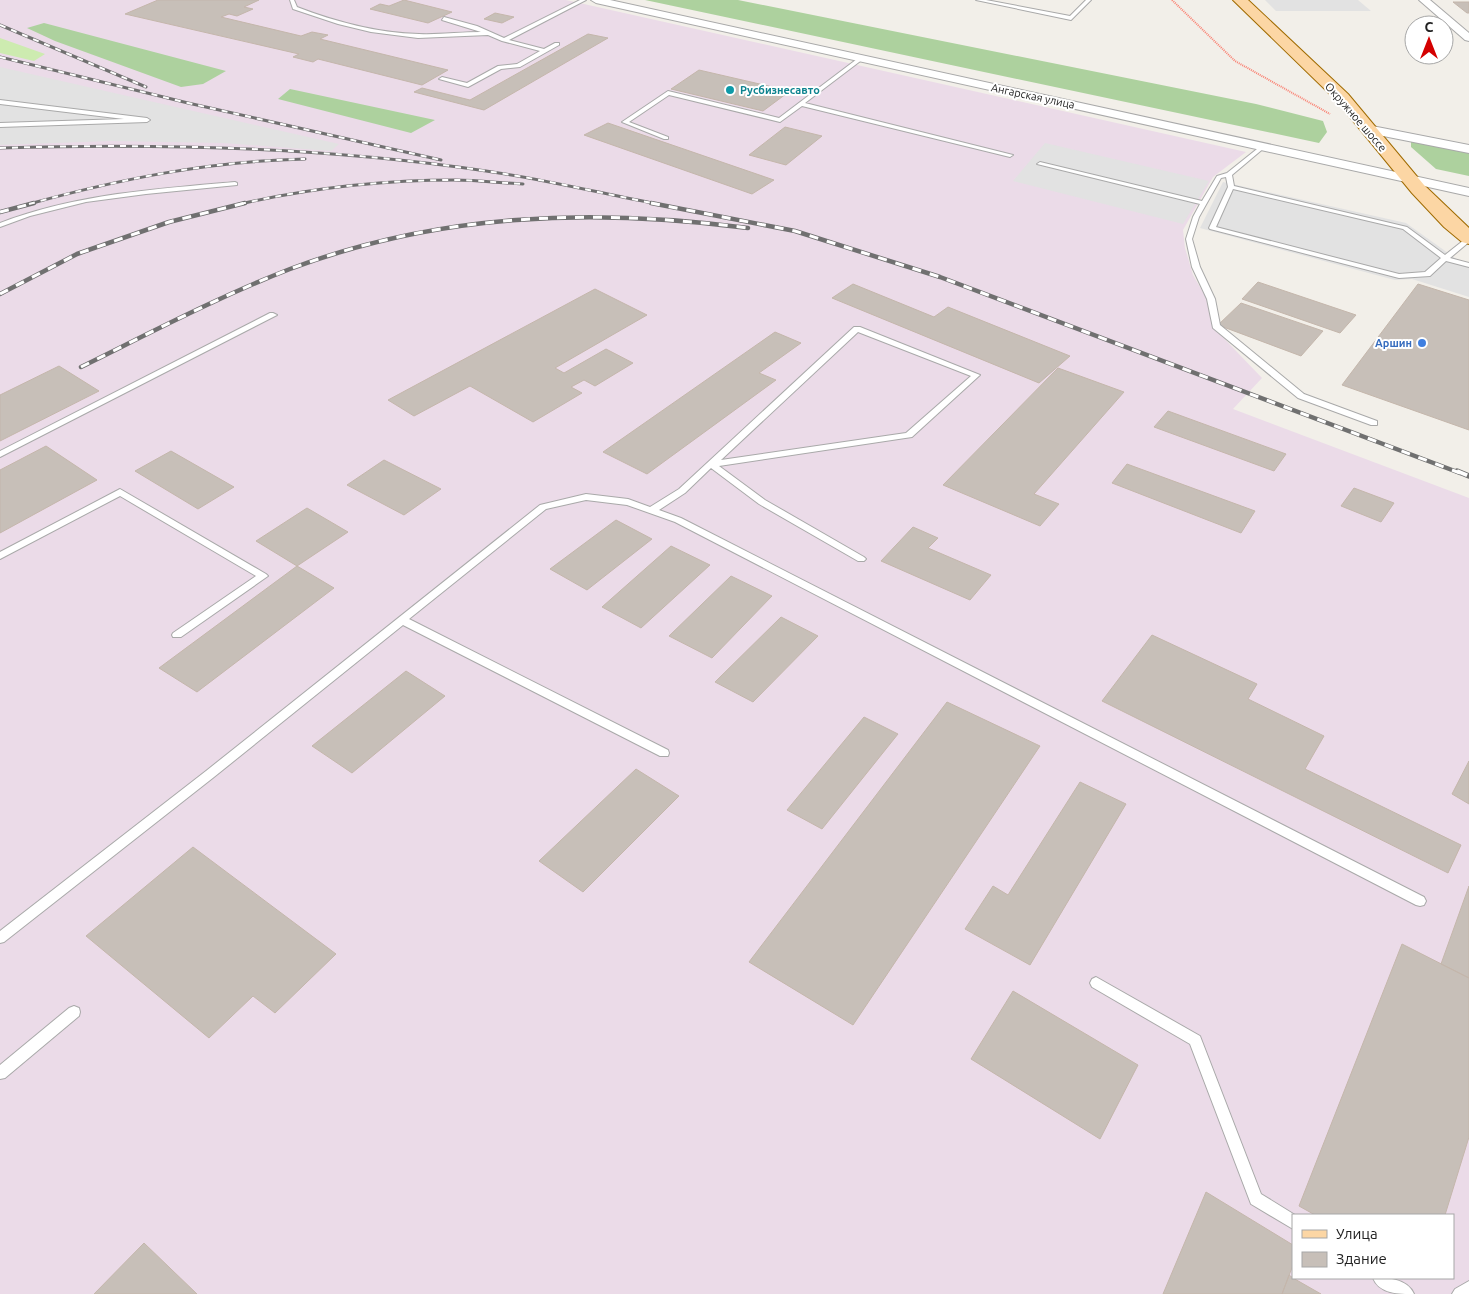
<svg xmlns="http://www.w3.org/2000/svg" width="1469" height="1294" viewBox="0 0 1469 1294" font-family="Ubuntu,sans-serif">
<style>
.industrial{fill:#ebdbe8;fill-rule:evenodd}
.grass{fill:#cdebb0}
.forest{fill:#add19e}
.parking{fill:#e2e2e2}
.building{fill:#c7bfb8;stroke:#c4b6ab}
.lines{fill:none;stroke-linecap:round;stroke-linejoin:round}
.service-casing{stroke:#a9a9a9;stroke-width:2}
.minor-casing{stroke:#a9a9a9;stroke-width:2}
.primary-casing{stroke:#a06b00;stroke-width:2}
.path{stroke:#fa8072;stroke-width:2;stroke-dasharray:1 1;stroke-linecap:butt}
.service{fill:#fff;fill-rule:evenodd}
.minor{fill:#fff;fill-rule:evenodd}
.primary{fill:#fcd6a4;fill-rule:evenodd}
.rail-far2-casing{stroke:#707070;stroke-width:3}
.rail-far1-casing{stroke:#707070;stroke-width:4.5}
.rail-casing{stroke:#707070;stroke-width:5.5}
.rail-far2{stroke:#fff;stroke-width:2;stroke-dasharray:6;stroke-linecap:butt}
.rail-far1{stroke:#fff;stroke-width:3;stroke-dasharray:9;stroke-linecap:butt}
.rail{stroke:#fff;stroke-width:4;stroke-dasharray:11;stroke-linecap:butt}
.culture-dot{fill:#0f9aa8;stroke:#fff;stroke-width:2}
.shop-dot{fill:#3f7fe0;stroke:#fff;stroke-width:2}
.labels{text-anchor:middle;stroke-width:4;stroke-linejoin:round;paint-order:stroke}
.far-culture-label{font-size:11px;font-weight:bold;fill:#0d838f;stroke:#fff;text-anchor:start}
.far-street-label{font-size:11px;fill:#222;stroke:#fff}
.far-shop-label{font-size:11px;font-weight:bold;fill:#366cbe;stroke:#fff;text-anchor:end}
</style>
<rect width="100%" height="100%" fill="#f2efe9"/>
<path class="industrial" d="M0 0H566L1246 152 1213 177 1183 230 1185 248 1193 275 1212 308 1214 328 1262 378 1233 409 1469 498V1294H0ZM1293 1215H1453V1278H1293Z"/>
<path class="grass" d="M0 38 45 54 34 61 0 53Z"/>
<path class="forest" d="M645 0H738L1256 104 1323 121 1327 132 1319 143Z
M44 23 226 71 203 84 181 87 55 41 27 28Z
M290 89 435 120 411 133 278 99Z
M1411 139 1469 151V176L1436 169 1411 147Z"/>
<path class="parking" d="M1265 0H1358L1371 11H1276Z
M0 67 339 144 331 151 223 143 111 141 0 145Z
M1045 143 1209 181 1183 224 1013 181Z
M1223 182 1406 223 1469 268V297L1412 279 1395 280 1200 228Z"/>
<path class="building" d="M158 0H259L244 7 253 9 237 16 229 14 221 17 301 36 312 32 328 35 320 39 448 70 422 85 318 59 313 62 293 57 299 54 125 14Z
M404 0 452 12 428 23 370 9 380 4 389 6Z
M1453 2H1469V13H1467Z
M495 13 514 17 502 23 484 19Z
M588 34 608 38 484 110 414 92 422 88 470 100Z
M699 70 790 91 763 111 671 89Z
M608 123 774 180 752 194 584 135Z
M785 127 822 136 786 165 749 155Z
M1258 282 1356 315 1340 333 1242 299Z
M853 284 934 317 948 307 1070 356 1039 383 832 298Z
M1418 284 1469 300V430L1342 385Z
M595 289 647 315 555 368 564 373 606 349 633 363 595 386 584 380 571 387 582 393 533 422 470 386 414 416 388 400Z
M1241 303 1323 331 1301 356 1218 325Z
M775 332 801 343 759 373 776 380 647 474 603 452Z
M59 366 99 391 0 441V395Z
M1058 368 1124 392 1034 494 1059 504 1040 526 943 485Z
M1168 411 1286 454 1274 471 1154 427Z
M46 446 97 480 0 533V470Z
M171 451 234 487 198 509 135 471Z
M384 460 441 489 404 515 347 485Z
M1127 464 1255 511 1241 533 1112 483Z
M1354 488 1394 503 1381 522 1341 506Z
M307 508 348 532 297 566 256 541Z
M616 520 652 539 587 590 550 569Z
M913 527 938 538 928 548 991 575 970 600 881 561Z
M671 546 710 565 641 628 602 607Z
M297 566 334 588 197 692 159 668Z
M731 576 772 596 712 658 669 636Z
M781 617 818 636 753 702 715 682Z
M1152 635 1257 684 1248 699 1324 736 1305 769 1461 845 1448 873 1102 701Z
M406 671 445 696 352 773 312 746Z
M947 702 1040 746 853 1025 749 962Z
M864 717 898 734 822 829 787 810Z
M1469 761V804L1452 794Z
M636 769 679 796 583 892 539 861Z
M1080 782 1126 804 1030 965 965 929 993 886 1008 895Z
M193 847 336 954 275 1013 253 996 209 1038 86 936Z
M1469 886V978L1441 964Z
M1402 944 1469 978V1137L1445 1215H1315L1299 1206Z
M1013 991 1138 1065 1100 1139 971 1059Z
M1206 1192 1293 1245V1265L1282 1294H1163Z
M144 1243 197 1294H94Z
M1289 1275 1293 1278 1321 1294H1282Z"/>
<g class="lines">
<defs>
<path id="service" d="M290 0H294L297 7C336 22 377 33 419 34 439 35 460 32 481 32L442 20 444 17 477 26 504 38 580 0H586L509 40 544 49 555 43H559V45L520 67 501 69 468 87 439 79 442 77 467 83 498 66 517 64 540 51 502 41 488 35 418 38 371 32 338 24 293 9Z
M976 0H986L1070 16 1086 0H1091L1071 20Z
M861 56 864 58 863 59 805 103 1013 155 1010 157 802 106 780 122 669 95 629 122 668 137V139H664L622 122 668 91 779 118Z
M0 100 147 118 150 120 147 122 0 127V123L124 119 0 104Z
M1262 145 1265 147 1264 148 1232 175 1234 186 1407 227 1445 255 1469 236V242L1450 258 1469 263V267L1446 261 1430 276 1399 278 1210 229 1209 228 1228 187 1226 177 1221 178 1199 217 1192 239 1200 267 1215 299 1220 325 1304 394 1377 421V425H1371L1298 398 1213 328 1207 299 1192 267 1186 239 1193 217 1200 204 1037 164 1040 162 1202 201 1217 176 1227 173ZM1233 189 1403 229 1441 258 1425 272 1399 274 1216 227Z
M235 182 237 183V185L146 194 86 202 30 216 0 227V223C76 194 155 189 235 182Z
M270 313H273L277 315 0 457V451Z
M854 327H860L980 375 912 437 719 466 765 500 864 557 866 559 864 561H858L759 504 711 468 685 493 659 510 681 518 1424 897 1426 901 1424 905 1420 906 1416 905 675 522 627 505 586 500 546 509 409 619 668 750 669 753 668 756H660L403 625 214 777 4 942 0 943V931L206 771 540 505 586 494 628 499 650 507 679 489ZM858 332 971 376 906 433 721 460Z
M120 489 266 574 268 576 181 637H173L172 635 173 633 256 576 120 496 0 559V552Z
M1096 977 1200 1036 1261 1194 1295 1215H1293V1229L1251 1204 1190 1044 1092 987 1090 983 1092 979Z
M74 1006 79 1008 80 1012 79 1016 5 1078 0 1079V1065L69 1008Z
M1373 1278C1387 1278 1407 1278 1414 1294 1399 1294 1379 1294 1373 1278Z
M1469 1281V1294H1452L1455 1289Z"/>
<path id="minor" d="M591 0H610L1469 188V196L596 3Z
M1419 0H1430L1469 33V41L1465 40Z
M1367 125 1469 145V153L1363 132 1361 129Z"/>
<path id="primary" d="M1233 0H1248L1348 94 1424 185 1469 228V244L1462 242 1444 227 1412 193 1336 100Z"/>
</defs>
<use href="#service" class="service-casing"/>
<use href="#minor" class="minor-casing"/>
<use href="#primary" class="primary-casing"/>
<path class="path" d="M1172 0 1235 61 1330 114"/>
<use href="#service" class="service"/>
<use href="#minor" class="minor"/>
<use href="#primary" class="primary"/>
<defs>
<path id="rail-far2" d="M0 25 146 87
M0 57 188 103 441 160
M0 148C162 143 325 147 486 171 543 179 600 193 657 204
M29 204C120 179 210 161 305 159
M240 204C311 188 382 180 455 180 478 180 500 183 523 184"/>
<path id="rail-far1" d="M651 203 795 231 940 277 1460 473
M0 212 34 203
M0 294 77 254 169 222 245 203
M81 367C150 333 218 297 290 269 439 213 592 208 748 228"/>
<path id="rail" d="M1457 471 1469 476"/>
</defs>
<use href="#rail-far2" class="rail-far2-casing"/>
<use href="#rail-far1" class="rail-far1-casing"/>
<use href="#rail" class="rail-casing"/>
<use href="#rail-far2" class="rail-far2"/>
<use href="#rail-far1" class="rail-far1"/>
<use href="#rail" class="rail"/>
</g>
<circle class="culture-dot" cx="730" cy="90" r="5"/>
<circle class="shop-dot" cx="1422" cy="343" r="5"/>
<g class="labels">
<g class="far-culture-label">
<text x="740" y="94">Русбизнесавто</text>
</g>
<g class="far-street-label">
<text transform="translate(1033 96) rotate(12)" y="4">Ангарская улица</text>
<text transform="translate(1356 117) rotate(49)" y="4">Окружное шоссе</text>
</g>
<g class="far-shop-label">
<text x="1412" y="347">Аршин</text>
</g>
</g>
<rect x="1292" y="1214" width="162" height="65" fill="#ffffff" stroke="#a7a7a7"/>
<rect x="1302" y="1230" width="25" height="8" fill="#fcd6a4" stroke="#a7a7a7"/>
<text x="1336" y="1239" font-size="15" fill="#222222">Улица</text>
<rect x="1302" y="1252" width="25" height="15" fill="#c7bfb8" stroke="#a7a7a7"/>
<text x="1336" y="1264" font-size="15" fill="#222222">Здание</text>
<g transform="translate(1429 40)"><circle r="24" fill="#ffffff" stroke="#a7a7a7"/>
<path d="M0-4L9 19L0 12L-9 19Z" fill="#d40000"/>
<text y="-8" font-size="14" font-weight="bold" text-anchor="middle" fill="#222222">С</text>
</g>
</svg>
